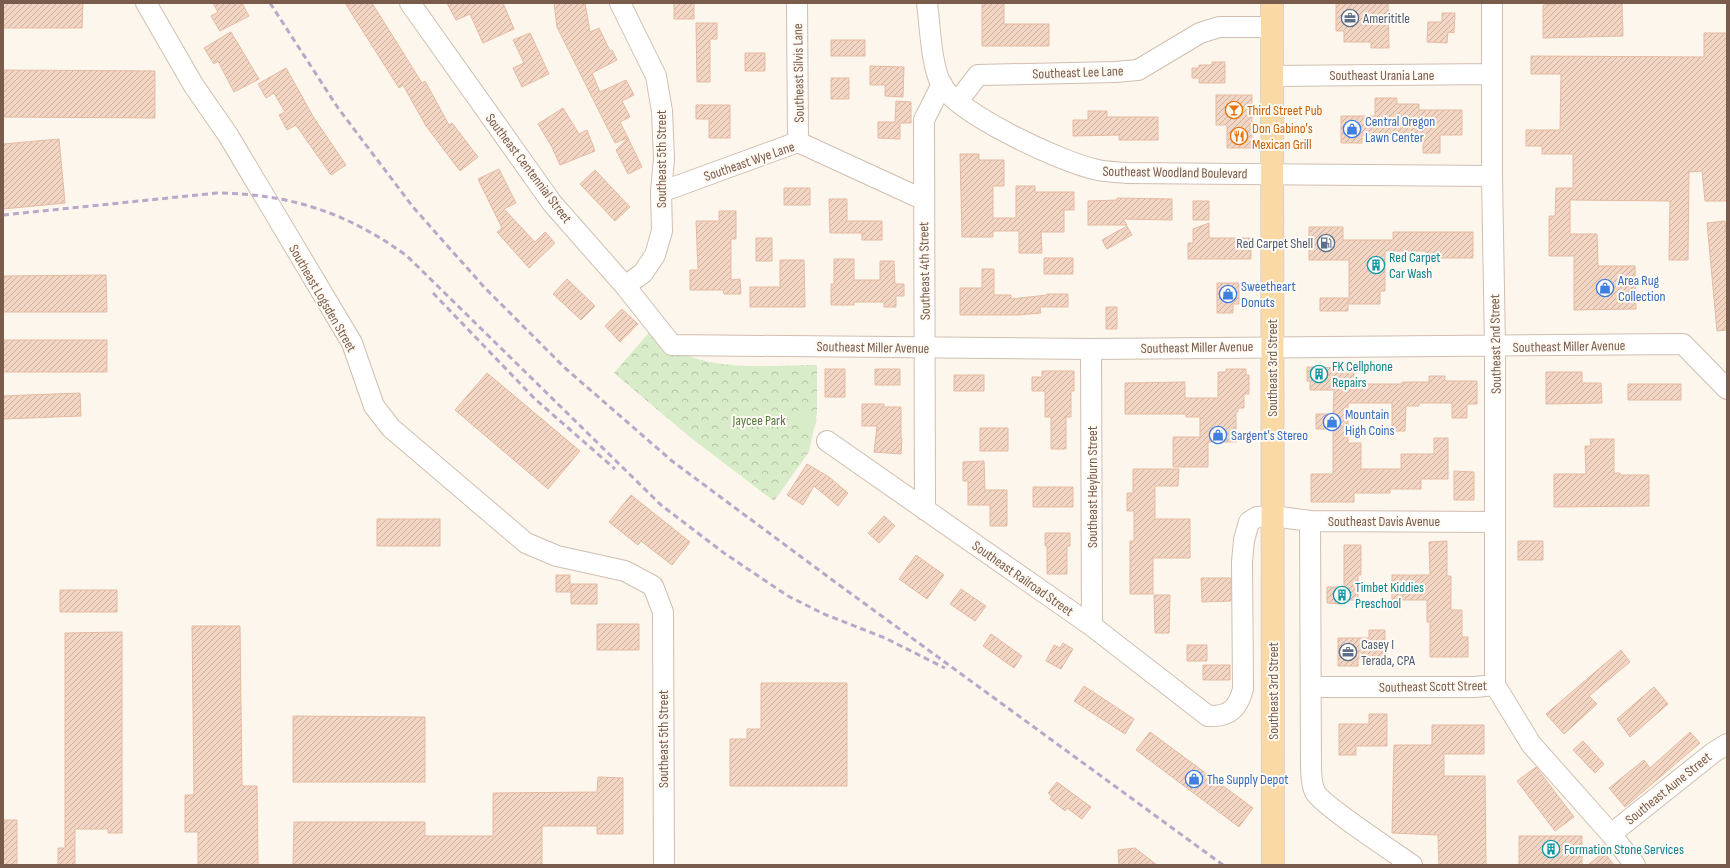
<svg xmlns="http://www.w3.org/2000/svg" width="1730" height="868" viewBox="0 0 1730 868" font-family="'Sofia Sans Condensed',sans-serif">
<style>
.park{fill:url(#park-crowns)}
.pitch{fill:#d8ecc9}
.building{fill:url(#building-hatch);stroke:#e6bba3}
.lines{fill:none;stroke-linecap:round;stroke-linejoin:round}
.minor-casing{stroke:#d1beb0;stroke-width:22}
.major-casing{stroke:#dad1cd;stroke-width:24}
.minor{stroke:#fff;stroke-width:20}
.major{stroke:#fbd9a5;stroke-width:22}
.rail{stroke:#b9a8c9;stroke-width:3;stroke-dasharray:6 4;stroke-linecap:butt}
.labels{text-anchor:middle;stroke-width:4;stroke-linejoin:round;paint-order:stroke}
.service-label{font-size:14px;fill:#4e5e75;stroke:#fffaf3;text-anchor:start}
.street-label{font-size:14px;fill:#7a5c4d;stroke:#fffaf3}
.food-label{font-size:14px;fill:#c56008;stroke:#fffaf3;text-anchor:start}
.shop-label{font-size:14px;fill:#366cbe;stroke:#fffaf3;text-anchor:start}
.culture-label{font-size:14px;fill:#0d838f;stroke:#fffaf3;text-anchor:start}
.park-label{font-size:14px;fill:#537a41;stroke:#fffaf3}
</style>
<defs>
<pattern id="park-crowns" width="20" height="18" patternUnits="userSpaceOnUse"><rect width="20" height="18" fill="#d8ecc9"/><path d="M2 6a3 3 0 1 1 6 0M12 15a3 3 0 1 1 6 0" fill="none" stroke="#b4c2a5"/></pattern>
<pattern id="building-hatch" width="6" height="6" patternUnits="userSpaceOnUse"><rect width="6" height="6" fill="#f3d5c3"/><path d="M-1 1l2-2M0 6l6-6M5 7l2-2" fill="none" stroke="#cab0a1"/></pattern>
</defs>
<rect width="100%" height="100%" fill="#fdf6ec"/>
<path class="park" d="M653 328C662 336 671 346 681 352 718 372 776 365 817 365V413L809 452 774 501 691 438 614 373Z"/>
<path class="pitch" d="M803 415 817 419 812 435 798 431Z"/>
<path class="building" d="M3 3H83L82 28H3Z
M213 3H242L249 16 220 31 211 16 218 12Z
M345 3H372L422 83 425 81 449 125 452 123 478 157 460 171 426 126 403 85 399 88Z
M447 3H503L514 29 483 43 470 14 456 20Z
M554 3H585L590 32 599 28 610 51 612 50 617 60 592 73 600 92 626 80 634 95 622 101 630 117 620 122 628 138 615 143 557 27Z
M674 3H694V19H674Z
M982 3H1004V24H1049V46H982Z
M1336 3H1388L1389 48H1371V42H1344V31H1336Z
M1568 3H1622L1623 36 1543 38V5Z
M1442 13H1455L1454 33 1448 32 1447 43 1427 42 1428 22H1442Z
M696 23H717V39H710V82H697Z
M231 32 259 79 234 92 218 61 214 64 204 48Z
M530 33 549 74 522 87 513 68 524 63 513 40Z
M1704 33H1727V201H1705L1702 171 1689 172 1688 260H1669L1670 201 1570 200V234H1597L1598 266H1635L1636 309 1574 310V256H1549V216H1555L1556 188H1573V154H1542V146H1526V130H1560L1561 74H1531V56L1704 57Z
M831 40H865V56H831Z
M745 53H765V71H745Z
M1212 62H1225V83H1199V78H1192V68H1199V65H1212Z
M870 66 904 67 903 97 885 96V85H870Z
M286 68 314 118 346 165 331 175 296 125 287 130 279 115 285 112 274 93 266 98 258 84Z
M3 70 155 71V118L3 117Z
M831 78H849V99H831Z
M1216 95H1252V148H1227V125H1216Z
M1375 98H1397V104H1419V110H1462V135H1440V153H1423V138H1404V135H1362V143H1341V116H1375Z
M896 101 911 102V123H900V139L878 138V122H895Z
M696 105H730V138H709V119H696Z
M563 108 579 134 587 130 595 151 560 165 552 147 538 124Z
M1088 111H1107V117H1158V140H1119V135L1073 136V120H1088Z
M628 138 642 167 628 174 616 150Z
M59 139 65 203 3 209V144Z
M960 154H979V160H1004V186H993V218H1016V186H1035V192H1074V210H1064V232H1041L1042 253H1019V231H993V237H962Z
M499 169 516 203 504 209 535 242 545 232 555 243 529 268 497 232 502 228 478 179Z
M595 170 630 207 615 221 580 184Z
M784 188H810V205H784Z
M1117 198 1172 199V220L1123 219 1127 225H1088V201L1117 200Z
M829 199H847V221H882V240H862V233H830Z
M1193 201H1209V220H1193Z
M719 211H736V239H731V280L740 279 741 294H724L723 290H690V270H698L696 221H719Z
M1725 221 1727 240V330L1717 331 1707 223Z
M1209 223V238H1251V259H1188V243H1193V229Z
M1127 226 1132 235 1107 249 1102 240Z
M1309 227H1343V240H1393V232H1473V258H1426V251H1385V291H1380V304H1349V260H1309Z
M756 238H772V261H756Z
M1044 258H1073V274H1044Z
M834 259H854V280H880V261H894L895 284H904V296H896V307H884V302H854V305H831V284H834Z
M780 260H804L805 307H750V287H780Z
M982 269H994V295H1011V299L1047 295V294H1068V307H1040L1041 313 1018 315H960V288H982Z
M106 275 107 312H3V276Z
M567 279 595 306 581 320 553 294Z
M1217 283H1239V304H1233V313H1217Z
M1320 298H1348V311H1320Z
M1106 307H1117V329H1106Z
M622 309 638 324 620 342 605 326Z
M3 340H107V372H3Z
M1307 367 1354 368V384H1402V382H1429V376H1445V381H1477V404H1467V418H1452V403H1419V406H1406L1405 431H1392V403H1348V443H1361V469H1401V454H1434V438H1448V479H1421V489H1390V493H1354V502H1311V474H1333V429H1316V414H1333L1334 390H1310V381H1307Z
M825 369H845V397H825Z
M875 369H900V385H875Z
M1226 369H1246V375H1249V394H1244V408H1238V412H1236V442H1208V467H1173V437H1200V417H1186V414H1125V383L1185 382V398H1218V372H1226Z
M1042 371H1074V391H1071V417H1066V449H1051V417H1045V391H1032V377H1042Z
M1546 372H1582V383H1601L1602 403 1546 404Z
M487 373 580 451 548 489 455 410Z
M954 375H984V391H954Z
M1628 384H1681V400H1628Z
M80 393 81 416 3 419V396Z
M862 404H884V407H901V438H902L901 454 874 452 877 426H862Z
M980 428H1008V451H980Z
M1590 439H1614V473H1620V475H1649V506L1554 507V474H1586L1585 446H1591Z
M984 461 985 490H1007V526H990V505H968V481H963V462Z
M807 464 829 477 848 493 838 506 814 486 803 505 787 495Z
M1133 469H1179L1178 486H1155V519H1190V558H1153V594H1130V541H1134V511H1127V493H1133Z
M1454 471 1474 472V500H1454Z
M1033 487H1073V507H1033Z
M631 495 690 542 672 565 641 541 638 545 609 522Z
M884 516 895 526 879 543 868 533Z
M377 519H440V546H377Z
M1045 533H1070V546H1067V574H1047V546H1045Z
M1447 541V576H1451V610H1462V637H1468V657H1430V622H1427V600H1392V575H1430L1429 542Z
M1518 541H1543V560H1518Z
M1344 545H1361V575H1358V600H1341V604L1327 603V587H1344Z
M916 555 944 575 927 599 899 579Z
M556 575H570V592H556Z
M1201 578H1231V601L1202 602Z
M571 584H597V604H571Z
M961 589 986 606 975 621 950 604Z
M60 590H117V612H60Z
M1154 595H1170L1169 633H1155Z
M597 624H639V650H597Z
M192 626H240L242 786H257L258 865H198V832H185V795H194Z
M1369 630H1385V658H1358V666H1338V638H1369Z
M122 632V833H108V829H75V865H58V848H65V633Z
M991 634 1022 656 1014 668 983 646Z
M1063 643 1073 649 1061 669 1046 661 1054 645 1060 648Z
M1187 645H1207V661H1187Z
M1621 650 1630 662 1589 696 1597 704 1564 734 1546 714Z
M1203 665H1230V680H1203Z
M761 683H847V786H730V739H747V729H761Z
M1084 686 1134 719 1125 734 1074 701Z
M1654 687 1668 704 1630 737 1617 719Z
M1369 714H1387V746H1356V755H1339V724H1369Z
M293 716 425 717V782H293Z
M1432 725H1484V754H1444V776H1485L1486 865H1439L1438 835 1392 833 1394 745H1432Z
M1150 732 1253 808 1239 827 1136 750Z
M1690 732 1700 743 1625 807 1609 788 1644 760 1650 768Z
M1583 741 1604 764 1595 773 1573 750Z
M1536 767 1574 817 1555 831 1517 781Z
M598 777 623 778V834H597V826H542V865H293L294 822H425V836H493V793L597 792Z
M1057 782 1091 807 1082 819 1067 808 1065 811 1050 799 1052 796 1048 793Z
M3 820H17V865H3Z
M1519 836H1582V865H1519Z
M1135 848 1157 865H1119L1118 850Z
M1604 852 1614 865H1588Z"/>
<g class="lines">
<defs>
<path id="minor" d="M146 3 194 86 228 135 352 343 374 406 391 428 526 543 557 556 625 571 653 586 663 612 664 865
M410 3 552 203 625 286 672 345 1091 349 1683 344 1727 389
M620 3 656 76 662 111 664 159 661 192 662 231 655 255 643 273 625 286
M797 3 798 142
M927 3C930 25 931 64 941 84 956 113 1061 162 1094 169 1104 172 1116 172 1127 173L1492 176
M1492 3V176L1495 347V685
M1272 76 1492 74
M958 101 978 75 1115 72 1138 70 1200 33 1219 27H1272
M661 192 798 142 922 199
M1091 349 1092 626
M827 441 1092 626 1208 716C1230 717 1238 708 1243 689L1242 562 1244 540 1249 522 1257 517 1273 516 1310 521 1495 522
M925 510 924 120 942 84
M1310 521 1311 765C1311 773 1311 784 1315 792 1322 805 1395 853 1412 865
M1495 685 1531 744 1611 834 1635 865
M1311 687H1475L1495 685
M1611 834 1714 752 1727 744"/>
<path id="major" d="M1272 3 1273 865"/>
</defs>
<use href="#minor" class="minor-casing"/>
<use href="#major" class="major-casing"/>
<use href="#minor" class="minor"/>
<use href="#major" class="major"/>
<path class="rail" d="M270 3 338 108 413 207 484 287 565 368 672 461 831 579 1223 865
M3 215 217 193C291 194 348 213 407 256L661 505 724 553 788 596 824 614 885 638 945 668
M433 293 535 399 615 469"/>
</g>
<defs>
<symbol id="office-ring" viewBox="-11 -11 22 22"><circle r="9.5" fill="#fffaf3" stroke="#5c6f8a" stroke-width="1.5"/><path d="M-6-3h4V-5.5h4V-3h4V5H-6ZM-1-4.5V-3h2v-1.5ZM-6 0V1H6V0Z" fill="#5c6f8a"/></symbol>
<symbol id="bar-ring" viewBox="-11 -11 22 22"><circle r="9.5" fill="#fffaf3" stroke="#e8710a" stroke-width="1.5"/><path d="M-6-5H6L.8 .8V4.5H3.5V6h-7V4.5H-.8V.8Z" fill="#e8710a"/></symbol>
<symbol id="shop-ring" viewBox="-11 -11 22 22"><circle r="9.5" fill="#fffaf3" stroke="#3f7fe0" stroke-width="1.5"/><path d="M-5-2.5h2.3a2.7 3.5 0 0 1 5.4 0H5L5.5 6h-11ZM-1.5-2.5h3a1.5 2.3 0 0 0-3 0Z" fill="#3f7fe0"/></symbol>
<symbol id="restaurant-ring" viewBox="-11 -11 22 22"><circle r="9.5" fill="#fffaf3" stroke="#e8710a" stroke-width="1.5"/><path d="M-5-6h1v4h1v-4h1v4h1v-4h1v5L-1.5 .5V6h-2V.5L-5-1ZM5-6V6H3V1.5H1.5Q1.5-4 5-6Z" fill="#e8710a"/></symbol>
<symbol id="fuel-ring" viewBox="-11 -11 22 22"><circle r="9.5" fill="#fffaf3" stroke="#5c6f8a" stroke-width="1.5"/><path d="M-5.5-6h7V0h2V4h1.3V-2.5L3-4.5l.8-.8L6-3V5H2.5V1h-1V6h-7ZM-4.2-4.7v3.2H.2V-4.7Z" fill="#5c6f8a"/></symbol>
<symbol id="building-ring" viewBox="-11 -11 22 22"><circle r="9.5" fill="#fffaf3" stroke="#0f9aa8" stroke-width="1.5"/><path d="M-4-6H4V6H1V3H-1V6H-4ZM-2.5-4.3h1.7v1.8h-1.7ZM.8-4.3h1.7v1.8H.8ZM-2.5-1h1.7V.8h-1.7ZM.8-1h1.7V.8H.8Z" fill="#0f9aa8"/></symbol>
</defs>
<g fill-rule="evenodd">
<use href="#office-ring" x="1340" y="8" width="20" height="20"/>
<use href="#bar-ring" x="1224" y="100" width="20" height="20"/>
<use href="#shop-ring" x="1342" y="119" width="20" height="20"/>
<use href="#restaurant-ring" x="1229" y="126" width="20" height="20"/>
<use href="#fuel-ring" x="1316" y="233" width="20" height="20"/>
<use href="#building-ring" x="1366" y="255" width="20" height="20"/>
<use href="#shop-ring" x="1595" y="278" width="20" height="20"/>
<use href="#shop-ring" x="1218" y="284" width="20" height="20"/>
<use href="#building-ring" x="1309" y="364" width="20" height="20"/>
<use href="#shop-ring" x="1322" y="412" width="20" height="20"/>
<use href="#shop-ring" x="1208" y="425" width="20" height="20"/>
<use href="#building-ring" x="1332" y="585" width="20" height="20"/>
<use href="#office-ring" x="1338" y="642" width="20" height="20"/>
<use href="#shop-ring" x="1184" y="769" width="20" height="20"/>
<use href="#building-ring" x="1541" y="839" width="20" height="20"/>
</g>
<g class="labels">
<g class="service-label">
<text x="1363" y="23">Amerititle</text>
<text x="1313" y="248" text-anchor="end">Red Carpet Shell</text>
<text x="1361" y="649">Casey I<tspan x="1361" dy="16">Terada, CPA</tspan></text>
</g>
<g class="street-label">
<text transform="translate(1078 72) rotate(-2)" y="5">Southeast Lee Lane</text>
<text transform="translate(798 73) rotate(-91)" y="5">Southeast Silvis Lane</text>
<text x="1382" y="80">Southeast Urania Lane</text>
<text transform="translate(661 159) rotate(-90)" y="5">Southeast 5th Street</text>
<text transform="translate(749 161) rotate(-19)" y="5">Southeast Wye Lane</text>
<text transform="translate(529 168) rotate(53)" y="5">Southeast Centennial Street</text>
<text transform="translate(1175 172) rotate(1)" y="5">Southeast Woodland Boulevard</text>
<text transform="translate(924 271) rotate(-91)" y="5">Southeast 4th Street</text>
<text transform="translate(323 298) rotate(60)" y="5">Southeast Logsden Street</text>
<text transform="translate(1495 344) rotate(-91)" y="5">Southeast 2nd Street</text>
<text transform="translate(1569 346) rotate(-1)" y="5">Southeast Miller Avenue</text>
<text transform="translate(873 347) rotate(1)" y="5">Southeast Miller Avenue</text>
<text transform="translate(1197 347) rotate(-1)" y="5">Southeast Miller Avenue</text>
<text transform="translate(1272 368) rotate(-90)" y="5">Southeast 3rd Street</text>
<text transform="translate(1092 487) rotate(-90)" y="5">Southeast Heyburn Street</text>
<text x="1384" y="526">Southeast Davis Avenue</text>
<text transform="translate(1023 578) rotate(35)" y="5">Southeast Railroad Street</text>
<text transform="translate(1433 686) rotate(-1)" y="5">Southeast Scott Street</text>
<text transform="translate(1273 691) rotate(-90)" y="5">Southeast 3rd Street</text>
<text transform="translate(663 739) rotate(-90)" y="5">Southeast 5th Street</text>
<text transform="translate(1668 788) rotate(-39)" y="5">Southeast Aune Street</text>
</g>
<g class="food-label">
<text x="1247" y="115">Third Street Pub</text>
<text x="1252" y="133">Don Gabino's<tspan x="1252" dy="16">Mexican Grill</tspan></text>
</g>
<g class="shop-label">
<text x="1365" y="126">Central Oregon<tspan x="1365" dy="16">Lawn Center</tspan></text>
<text x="1618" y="285">Area Rug<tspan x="1618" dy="16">Collection</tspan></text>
<text x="1241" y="291">Sweetheart<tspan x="1241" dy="16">Donuts</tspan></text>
<text x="1345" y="419">Mountain<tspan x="1345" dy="16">High Coins</tspan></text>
<text x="1231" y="440">Sargent's Stereo</text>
<text x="1207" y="784">The Supply Depot</text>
</g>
<g class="culture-label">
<text x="1389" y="262">Red Carpet<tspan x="1389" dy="16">Car Wash</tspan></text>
<text x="1332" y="371">FK Cellphone<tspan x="1332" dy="16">Repairs</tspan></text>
<text x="1355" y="592">Timbet Kiddies<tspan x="1355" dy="16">Preschool</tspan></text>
<text x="1564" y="854">Formation Stone Services</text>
</g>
<g class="park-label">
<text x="759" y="425">Jaycee Park</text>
</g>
</g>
<rect width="1730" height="868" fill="none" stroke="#7a5c4d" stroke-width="8"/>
</svg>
